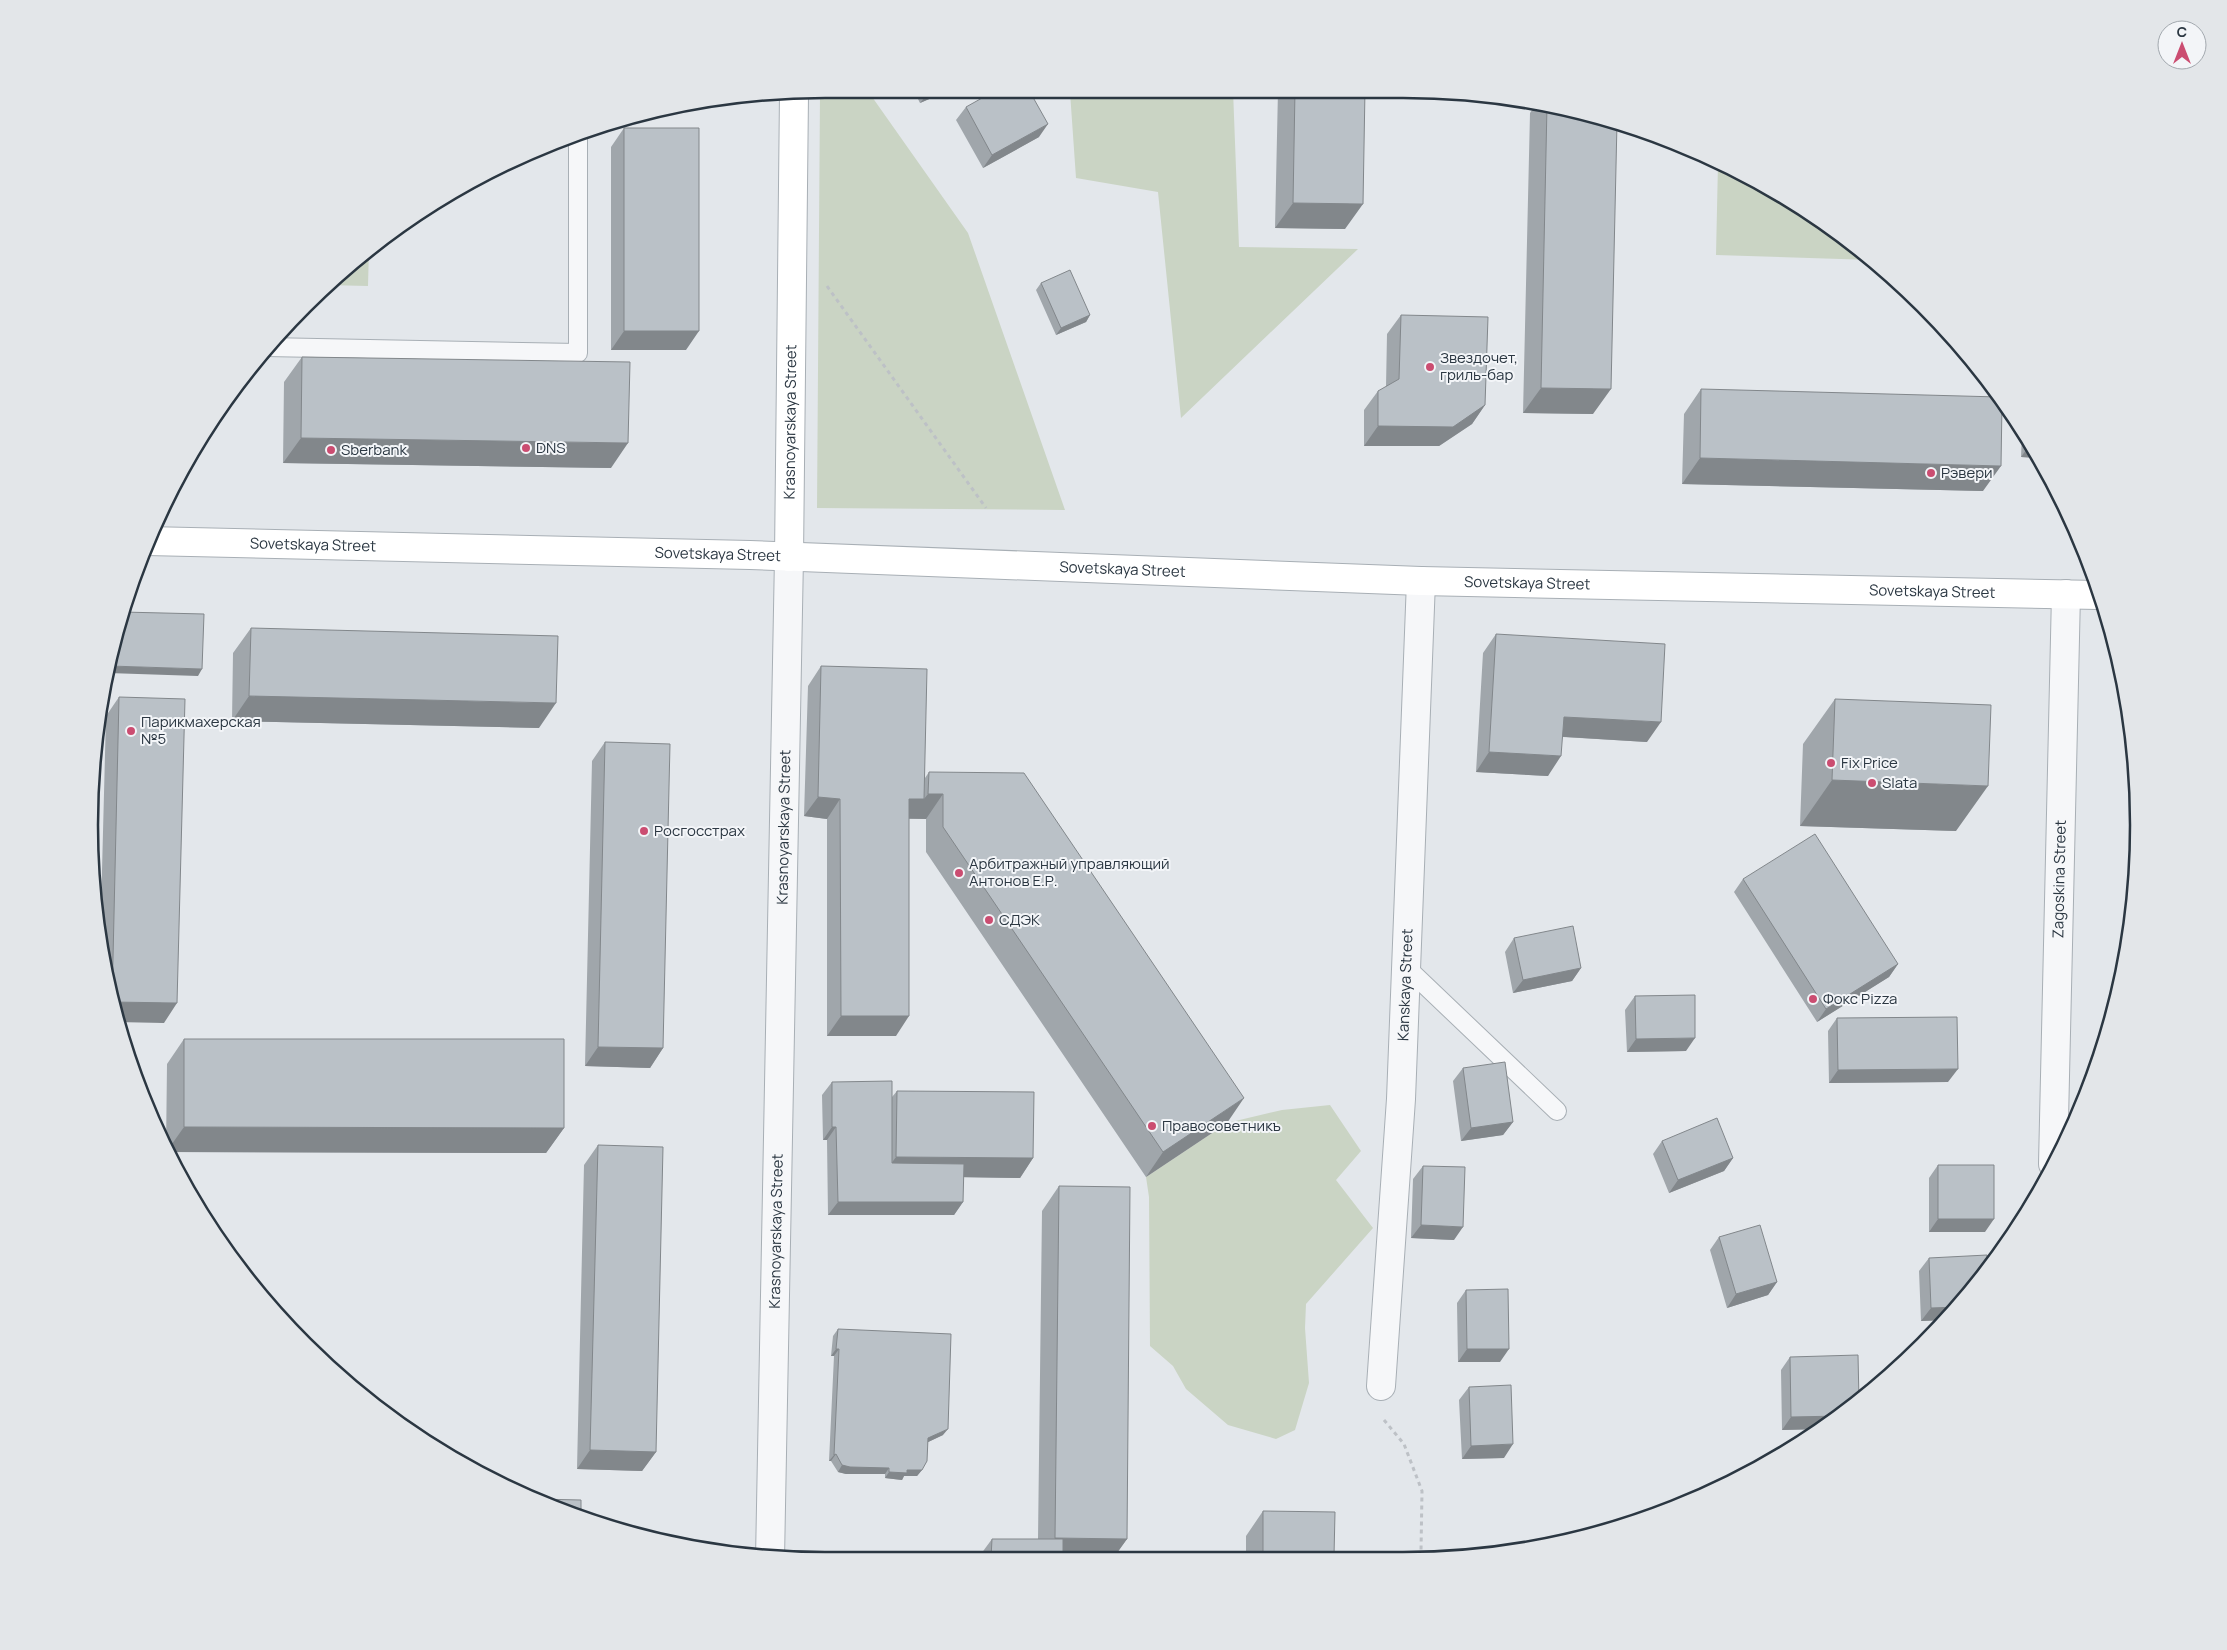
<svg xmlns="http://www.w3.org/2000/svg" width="2227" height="1650" viewBox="0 0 2227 1650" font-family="Manrope,sans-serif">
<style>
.green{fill:#cad4c4}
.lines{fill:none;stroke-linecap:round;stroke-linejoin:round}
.service-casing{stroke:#a8afb5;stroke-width:20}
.minor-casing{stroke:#a8afb5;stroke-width:30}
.tertiary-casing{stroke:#a8afb5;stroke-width:30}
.secondary-casing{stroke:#a8afb5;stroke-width:30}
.path{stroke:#bdc1c6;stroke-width:3;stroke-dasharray:4 4;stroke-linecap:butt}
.service{stroke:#f6f7f9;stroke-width:18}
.minor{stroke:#f6f7f9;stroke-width:28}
.tertiary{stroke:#f6f7f9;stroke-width:28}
.secondary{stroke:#fff;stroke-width:28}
.wall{fill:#a0a6ab}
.shaded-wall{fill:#82878b}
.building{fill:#bac1c7;stroke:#82878b}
.poi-dot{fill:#cb4d71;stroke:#f3f5f8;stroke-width:2}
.labels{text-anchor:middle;stroke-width:4;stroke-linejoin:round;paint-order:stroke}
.poi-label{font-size:15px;fill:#2b3742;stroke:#f3f5f8;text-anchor:start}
.street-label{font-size:15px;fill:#2b3742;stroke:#f3f5f8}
.rim{fill:none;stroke:#2b3742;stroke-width:2.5}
</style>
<rect width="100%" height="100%" fill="#e3e7eb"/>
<path class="green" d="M1233 90 1239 247 1358 249 1181 418 1158 192 1076 178 1070 92Z
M820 94H870L968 233 1065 510 817 508Z
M1718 163 1811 213 1872 260 1716 255Z
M369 249 368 286 326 285 340 271Z
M1330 1105 1361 1151 1336 1180 1373 1228 1306 1304 1305 1328 1309 1383 1295 1430 1276 1439 1228 1425 1186 1389 1173 1366 1150 1346 1149 1197 1146 1177 1227 1123 1282 1110Z"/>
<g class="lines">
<defs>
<path id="service" d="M266 347 578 353V135
M1406 967 1557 1111"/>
<g id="minor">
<path id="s1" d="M2053 1164 2066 594"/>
<path id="s2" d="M1381 1386 1401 1099 1421 581"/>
</g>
<g id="tertiary">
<path id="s3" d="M770 1559 789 557"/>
</g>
<g id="secondary">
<path id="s4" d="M147 541 750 555 1421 581 2098 595"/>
<path id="s5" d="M789 557 794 94"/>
</g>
</defs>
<use href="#service" class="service-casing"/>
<use href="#minor" class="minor-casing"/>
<use href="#tertiary" class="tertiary-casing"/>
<use href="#secondary" class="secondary-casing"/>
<path class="path" d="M827 286 986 508
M1384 1420 1404 1444 1422 1491 1421 1551 1419 1555"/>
<use href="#service" class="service"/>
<use href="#minor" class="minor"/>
<use href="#tertiary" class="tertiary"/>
<use href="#secondary" class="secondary"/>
</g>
<path class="wall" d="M1365 89 1345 229 1275 228 1278 90Z
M915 93H943L920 103Z
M1537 103 1592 114 1593 414 1523 413 1530 113Z
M966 107 1039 137 983 168 956 120Z
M624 128 686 350H611V147Z
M1041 283 1090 315 1086 322 1056 335 1036 290Z
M1401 315 1485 405 1472 424 1439 446H1364V410L1378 391 1386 387 1387 334Z
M302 357 611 468 283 463 284 382Z
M1701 389 1983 491 1682 484 1684 414Z
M2022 434 2036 458 2021 457Z
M251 628 539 728 232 721 233 653Z
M1496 634 1647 742 1563 737 1548 776 1476 772 1483 653Z
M821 666 925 778 929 772 1227 1123 1146 1177 926 852V819H909L896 1036H827V819L804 816 808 686Z
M119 697 164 1023 114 1015 100 948 106 716Z
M1835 699 1956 831 1800 826 1803 744Z
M605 742 663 1048 650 1068 585 1066 592 761Z
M1743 879 1898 964 1889 977 1817 1022 1734 892Z
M1514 938 1581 968 1572 981 1513 993 1505 952Z
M1635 996 1686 1051 1627 1052 1625 1010Z
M1837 1018 1948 1082 1829 1083 1828 1031Z
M184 1039 564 1128 546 1153 167 1152 166 1150 167 1064Z
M1463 1068 1513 1122 1503 1135 1461 1141 1453 1081Z
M832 1082 892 1097 897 1091 1033 1158 1020 1178 963 1177V1202L954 1215H828L827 1140H823L822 1095Z
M1662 1141 1733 1158 1724 1171 1669 1193 1653 1154Z
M598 1145 656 1452 642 1471 577 1469 584 1165Z
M1938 1165 1985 1232H1929V1178Z
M1423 1166 1454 1240 1411 1238 1413 1179Z
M1059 1186 1127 1539 1114 1557 978 1558 992 1539H1038L1042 1211Z
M1719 1237 1777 1282 1768 1295 1727 1308 1710 1250Z
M1929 1258 1956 1310 1945 1320 1921 1321 1919 1271Z
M1466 1290 1500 1362H1458L1457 1303Z
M838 1329 943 1435 928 1442 922 1470 917 1476H904L902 1480 885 1478V1474H846L838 1472 831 1461H829L834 1356H831L833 1336Z
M1790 1357 1850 1409 1820 1429 1782 1430 1781 1370Z
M1469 1387 1504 1458 1462 1459 1459 1400Z
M1263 1511 1334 1556 1246 1557V1536Z"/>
<path class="shaded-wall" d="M933 93H943L920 103 925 97Z
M1048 124 1039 137 983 168 992 155Z
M1293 203 1363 204 1345 229 1275 228Z
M1090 315 1086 322 1056 335 1061 328Z
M624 331H699L686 350H611Z
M1541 388 1611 389 1593 414 1523 413Z
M1485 405 1472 424 1439 446H1364L1378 426Z
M301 438 628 443 611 468 283 463Z
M2029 446 2036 458 2021 457Z
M1700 458 2001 466 1983 491 1682 484Z
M110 666 202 669 198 676 108 673Z
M249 696 556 703 539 728 232 721Z
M1564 717 1661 722 1647 742 1550 736Z
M1489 752 1561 756 1548 776 1476 772Z
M1832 780 1988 786 1956 831 1800 826Z
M928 794H943L926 819 895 818 909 799H924Z
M818 797 840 799 827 819 804 816Z
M1898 964 1889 977 1817 1022 1826 1009Z
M1581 968 1572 981 1513 993 1523 980Z
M112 1002 177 1003 164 1023 116 1022 111 1003Z
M841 1016H909L896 1036H827Z
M1695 1038 1686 1051 1627 1052 1636 1039Z
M598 1047 663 1048 650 1068 585 1066Z
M1958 1069 1948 1082 1829 1083 1838 1070Z
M1244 1098 1227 1123 1146 1177 1163 1152Z
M1513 1122 1503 1135 1461 1141 1471 1128Z
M184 1127 564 1128 546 1153 167 1152V1151Z
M832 1127H836L827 1140H823Z
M896 1157 1033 1158 1020 1178 882 1176Z
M1733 1158 1724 1171 1669 1193 1678 1180Z
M838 1202H963L954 1215H828Z
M1938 1219H1994L1985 1232H1929Z
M1421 1225 1463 1227 1454 1240 1411 1238Z
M1777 1282 1768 1295 1727 1308 1736 1294Z
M1958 1307 1956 1310 1945 1320 1921 1321 1931 1308Z
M836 1349H839L834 1356H831Z
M1467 1349H1509L1500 1362H1458Z
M1840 1416 1820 1429 1782 1430 1791 1417Z
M948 1429 943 1435 924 1444 928 1438Z
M1513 1444 1504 1458 1462 1459 1471 1446Z
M590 1450 656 1452 642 1471 577 1469Z
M836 1454 831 1461H829L834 1455Z
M842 1465 889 1468 885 1474H846L838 1472Z
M907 1470H922L917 1476H904L902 1480 885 1478 889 1472Z
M1055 1538 1127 1539 1114 1557 1041 1558Z"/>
<path class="building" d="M1365 89 1363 204 1293 203 1295 90Z
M1030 92 1048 124 992 155 966 107 991 93Z
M923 93H933L925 97Z
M1547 105 1592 114 1617 122 1611 389 1541 388Z
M624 128H699V331H624Z
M1070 270 1090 315 1061 328 1041 283Z
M1401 315 1488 317 1485 405 1453 427 1378 426V391L1399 379Z
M302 357 630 362 628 443 301 438Z
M1701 389 1999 397 2002 403 2001 466 1700 458Z
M122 612 204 614 202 669 110 666Z
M251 628 558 636 556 703 249 696Z
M1496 634 1665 644 1661 722 1564 717 1561 756 1489 752Z
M821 666 927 669 924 799H909V1016H841L840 799 818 797Z
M119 697 185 699 177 1003 112 1002Z
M1835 699 1991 705 1988 786 1832 780Z
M605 742 670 744 663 1048 598 1047Z
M929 772 1024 773 1244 1098 1163 1152 943 827V794H928Z
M1815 834 1898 964 1826 1009 1743 879Z
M1573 926 1581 968 1523 980 1514 938Z
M1695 995V1038L1636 1039 1635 996Z
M1957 1017 1958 1069 1838 1070 1837 1018Z
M184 1039H564V1128L184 1127Z
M1505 1062 1513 1122 1471 1128 1463 1068Z
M892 1081V1163L964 1164 963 1202H838L836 1127H832V1082Z
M897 1091 1034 1092 1033 1158 896 1157Z
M1717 1118 1733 1158 1678 1180 1662 1141Z
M598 1145 663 1147 656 1452 590 1450Z
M1938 1165H1994V1219H1938Z
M174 1166H178V1174Z
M1423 1166 1465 1167 1463 1227 1421 1225Z
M1059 1186 1130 1187 1127 1539 1055 1538Z
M1760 1225 1777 1282 1736 1294 1719 1237Z
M1987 1255V1266L1958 1307 1931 1308 1929 1258Z
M1508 1289 1509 1349H1467L1466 1290Z
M838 1329 951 1334 948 1429 928 1438 927 1461 922 1470H907V1473L889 1472V1468L850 1467 842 1465 836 1454 834 1455 839 1349H836Z
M1858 1355 1859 1401 1850 1409 1840 1416 1791 1417 1790 1357Z
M1511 1385 1513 1444 1471 1446 1469 1387Z
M536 1499 581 1500V1519Z
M1263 1511 1335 1512 1334 1556H1263Z
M992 1539H1063V1558H991Z
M1459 1551H1501V1554L1459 1555Z"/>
<g class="poi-dot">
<circle cx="1430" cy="367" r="5"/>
<circle cx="526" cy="448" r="5"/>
<circle cx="331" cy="450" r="5"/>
<circle cx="1931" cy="473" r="5"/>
<circle cx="131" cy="731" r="5"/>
<circle cx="1831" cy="763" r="5"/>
<circle cx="1872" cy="783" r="5"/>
<circle cx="644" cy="831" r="5"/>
<circle cx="959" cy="873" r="5"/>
<circle cx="989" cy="920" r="5"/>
<circle cx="1813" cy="999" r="5"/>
<circle cx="1152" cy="1126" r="5"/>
</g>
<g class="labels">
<g class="poi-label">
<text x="1440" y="363">Звездочет,<tspan x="1440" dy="17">гриль-бар</tspan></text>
<text x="536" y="453">DNS</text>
<text x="341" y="455">Sberbank</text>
<text x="1941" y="478">Рэвери</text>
<text x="141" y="727">Парикмахерская<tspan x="141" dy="17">№5</tspan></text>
<text x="1841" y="768">Fix Price</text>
<text x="1882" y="788">Slata</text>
<text x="654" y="836">Росгосстрах</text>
<text x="969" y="869">Арбитражный управляющий<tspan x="969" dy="17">Антонов Е.Р.</tspan></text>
<text x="999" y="925">СДЭК</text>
<text x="1823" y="1004">Фокс Pizza</text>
<text x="1162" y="1131">Правосоветникъ</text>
</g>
<g class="street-label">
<text dy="5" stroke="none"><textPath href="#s5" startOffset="135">Krasnoyarskaya Street</textPath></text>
<text dy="5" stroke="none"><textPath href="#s4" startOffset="166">Sovetskaya Street</textPath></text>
<text dy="5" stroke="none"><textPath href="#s4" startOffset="571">Sovetskaya Street</textPath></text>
<text dy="5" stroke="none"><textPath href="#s4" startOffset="976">Sovetskaya Street</textPath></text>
<text dy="5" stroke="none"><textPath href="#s4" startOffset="1381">Sovetskaya Street</textPath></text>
<text dy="5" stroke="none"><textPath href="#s4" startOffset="1786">Sovetskaya Street</textPath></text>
<text dy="5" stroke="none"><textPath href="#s3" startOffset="732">Krasnoyarskaya Street</textPath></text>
<text dy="5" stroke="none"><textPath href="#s1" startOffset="285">Zagoskina Street</textPath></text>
<text dy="5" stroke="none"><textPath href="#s2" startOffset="402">Kanskaya Street</textPath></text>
<text dy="5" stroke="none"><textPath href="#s3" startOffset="328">Krasnoyarskaya Street</textPath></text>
</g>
</g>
<path d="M0 0H2227V1650H0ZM825 98H1403A727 727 0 0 1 2130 825V825A727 727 0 0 1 1403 1552H825A727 727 0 0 1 98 825V825A727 727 0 0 1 825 98Z" fill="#e3e6e9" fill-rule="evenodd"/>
<path class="rim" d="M825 98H1403A727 727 0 0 1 2130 825V825A727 727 0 0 1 1403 1552H825A727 727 0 0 1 98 825V825A727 727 0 0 1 825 98Z"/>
<g transform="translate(2182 45)"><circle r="24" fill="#f3f5f8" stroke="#a3a9af"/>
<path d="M0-4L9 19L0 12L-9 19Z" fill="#cb4d71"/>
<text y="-8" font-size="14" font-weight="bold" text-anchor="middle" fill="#2b3742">С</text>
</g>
</svg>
